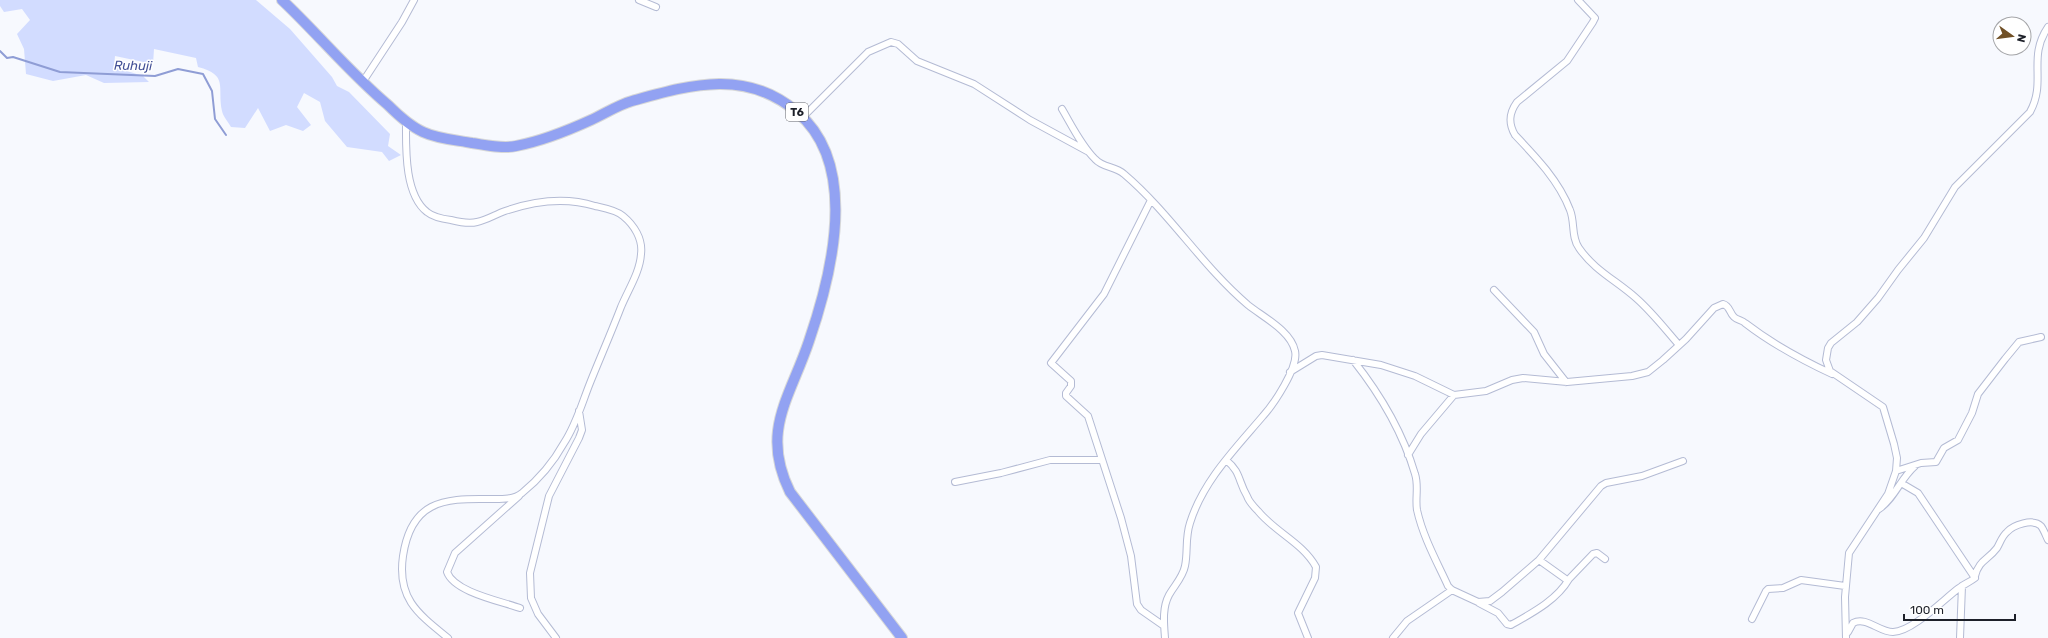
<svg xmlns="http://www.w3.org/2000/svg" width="2048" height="638" viewBox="0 0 2048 638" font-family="Rubik,sans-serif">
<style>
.green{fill:#d2dcff}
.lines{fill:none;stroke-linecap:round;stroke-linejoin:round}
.stream{stroke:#8f9dd5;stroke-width:2}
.minor-casing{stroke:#b4bbd4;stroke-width:8}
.trunk-casing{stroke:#d6d7d8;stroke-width:12}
.minor{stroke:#fff;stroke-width:6}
.trunk{stroke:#92a2f2;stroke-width:10}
.labels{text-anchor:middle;stroke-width:3;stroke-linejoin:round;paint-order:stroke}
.shield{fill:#fff;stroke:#616369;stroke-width:1}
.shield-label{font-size:11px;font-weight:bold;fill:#1d2029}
.water-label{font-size:13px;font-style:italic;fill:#435096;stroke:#fff}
</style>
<rect width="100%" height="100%" fill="#f7f9fe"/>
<path class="green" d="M0 0H256L290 29 332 77 337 86 349 92 390 134 388 146 401 155 389 161 382 152 347 147 325 121 320 102 304 93 297 107 311 125 303 131 286 125 270 131 258 108 245 128 231 127C228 122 223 116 222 111 217 87 229 75 198 67L196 58 154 49 153 64 115 56 114 67 143 76 149 82 104 83 86 75 53 81 26 74 24 49 17 34 30 20 22 9 4 12 0 6Z"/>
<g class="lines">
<path class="stream" d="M0 51 7 58 13 57 60 72 155 76 178 69 203 74 212 91 215 119 226 135"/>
<defs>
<path id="minor" d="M639 0 656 7
M1578 0 1595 18 1593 22 1567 61 1517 102C1509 113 1508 123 1515 135 1536 157 1559 181 1570 210 1575 222 1571 237 1579 248 1594 270 1617 281 1636 298 1652 312 1665 329 1679 345
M362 83 402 22 414 0
M1062 109C1072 126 1081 145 1095 159 1103 168 1115 166 1124 174 1170 213 1202 266 1248 305 1263 317 1291 331 1295 351 1299 367 1273 405 1263 416 1235 449 1203 481 1190 523 1185 538 1188 552 1185 566 1183 577 1174 586 1169 595 1162 608 1164 624 1165 638
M803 117 868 52 891 42 898 44 917 61 974 84 1030 120 1087 151
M406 121C406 147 404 194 427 212 433 217 443 219 451 220 459 222 469 224 477 222 487 220 496 214 505 211 534 201 566 197 595 206 604 208 616 210 623 216 634 225 643 239 641 254 640 272 628 290 621 307 611 333 600 358 590 383 582 403 576 425 564 443 554 461 538 480 522 493 514 500 499 499 489 499 442 498 411 502 403 556 397 598 417 613 448 638
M1151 200 1104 294 1051 363 1071 381V386L1066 393V396L1088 416 1121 518 1131 556 1137 604 1141 610 1164 626
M1494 290 1534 332 1544 354 1566 382
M1353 360C1380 394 1403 433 1415 474 1419 486 1415 498 1417 510 1423 537 1437 562 1448 586L1452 590 1478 602 1490 601 1502 592 1539 560 1601 486 1606 483 1642 476 1683 461
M1290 372 1316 356 1322 355 1381 365 1415 376 1454 395 1486 391 1512 380 1523 378 1567 382 1632 376 1648 372 1663 360 1686 339 1714 308 1723 304C1730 306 1729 312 1734 317 1737 320 1742 320 1745 323 1771 343 1802 360 1832 374
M1408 455 1421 434 1454 395
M1226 460C1241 472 1238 481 1247 496 1249 502 1254 507 1258 511 1275 532 1303 543 1316 567L1315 578 1298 613 1308 638
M1896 471 1921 463 1936 462 1944 448 1958 440 1972 413 1978 394 2005 359 2019 342 2041 337
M955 482 1001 473 1050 460H1101
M519 496 455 553 447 572C454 592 500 601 520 608
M1879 509C1895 498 1900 479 1915 466
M1539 560 1567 580 1569 579 1593 554 1597 553 1605 559
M1975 576C1979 560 1988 560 1997 548 2000 543 2002 536 2007 532 2013 525 2033 518 2041 526 2044 530 2046 536 2048 540
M1479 603 1498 613 1507 624 1511 625C1532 613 1557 600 1569 579
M1752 619 1766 591 1768 589 1783 588 1801 580 1845 586
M1848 632 1853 623C1866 616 1879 632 1893 632 1912 632 1944 599 1959 588 1964 584 1970 582 1975 578L1918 493 1901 483
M556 638 538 614 531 598 530 573 549 496 579 438 582 430 579 411
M1393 638 1407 621 1452 590
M1846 638 1845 597 1849 553 1888 494 1896 471 1897 458 1894 444 1883 407 1830 371 1826 360 1828 348 1831 343 1857 322 1878 298 1898 270 1924 238 1955 187 2030 112C2047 81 2027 58 2048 27
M1960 638 1962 586"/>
<path id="trunk" d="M282 0C318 34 350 73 388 105 398 115 410 126 423 132 438 139 456 140 472 143 486 145 502 149 516 146 542 141 567 131 591 120 604 114 618 105 632 101 690 85 745 68 797 112 860 165 832 274 809 341 790 398 760 431 790 492L902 638"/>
</defs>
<use href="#minor" class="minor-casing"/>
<use href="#trunk" class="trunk-casing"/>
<use href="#minor" class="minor"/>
<use href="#trunk" class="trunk"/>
</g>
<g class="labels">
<rect class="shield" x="786" y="103" width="22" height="18" rx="3"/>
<g class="shield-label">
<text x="797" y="116">T6</text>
</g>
<g class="water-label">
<text transform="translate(133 65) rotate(1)" y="5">Ruhuji</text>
</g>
</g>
<g transform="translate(2012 36) rotate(104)"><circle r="19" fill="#ffffff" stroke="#a5a6a9"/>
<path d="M0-3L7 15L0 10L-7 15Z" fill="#705026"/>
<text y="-6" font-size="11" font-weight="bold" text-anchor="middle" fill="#1d2029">N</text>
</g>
<path d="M1904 614v6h111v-6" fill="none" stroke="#1d2029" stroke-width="2"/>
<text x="1910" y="614" font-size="12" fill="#1d2029" stroke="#ffffff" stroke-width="3" paint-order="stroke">100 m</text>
</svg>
